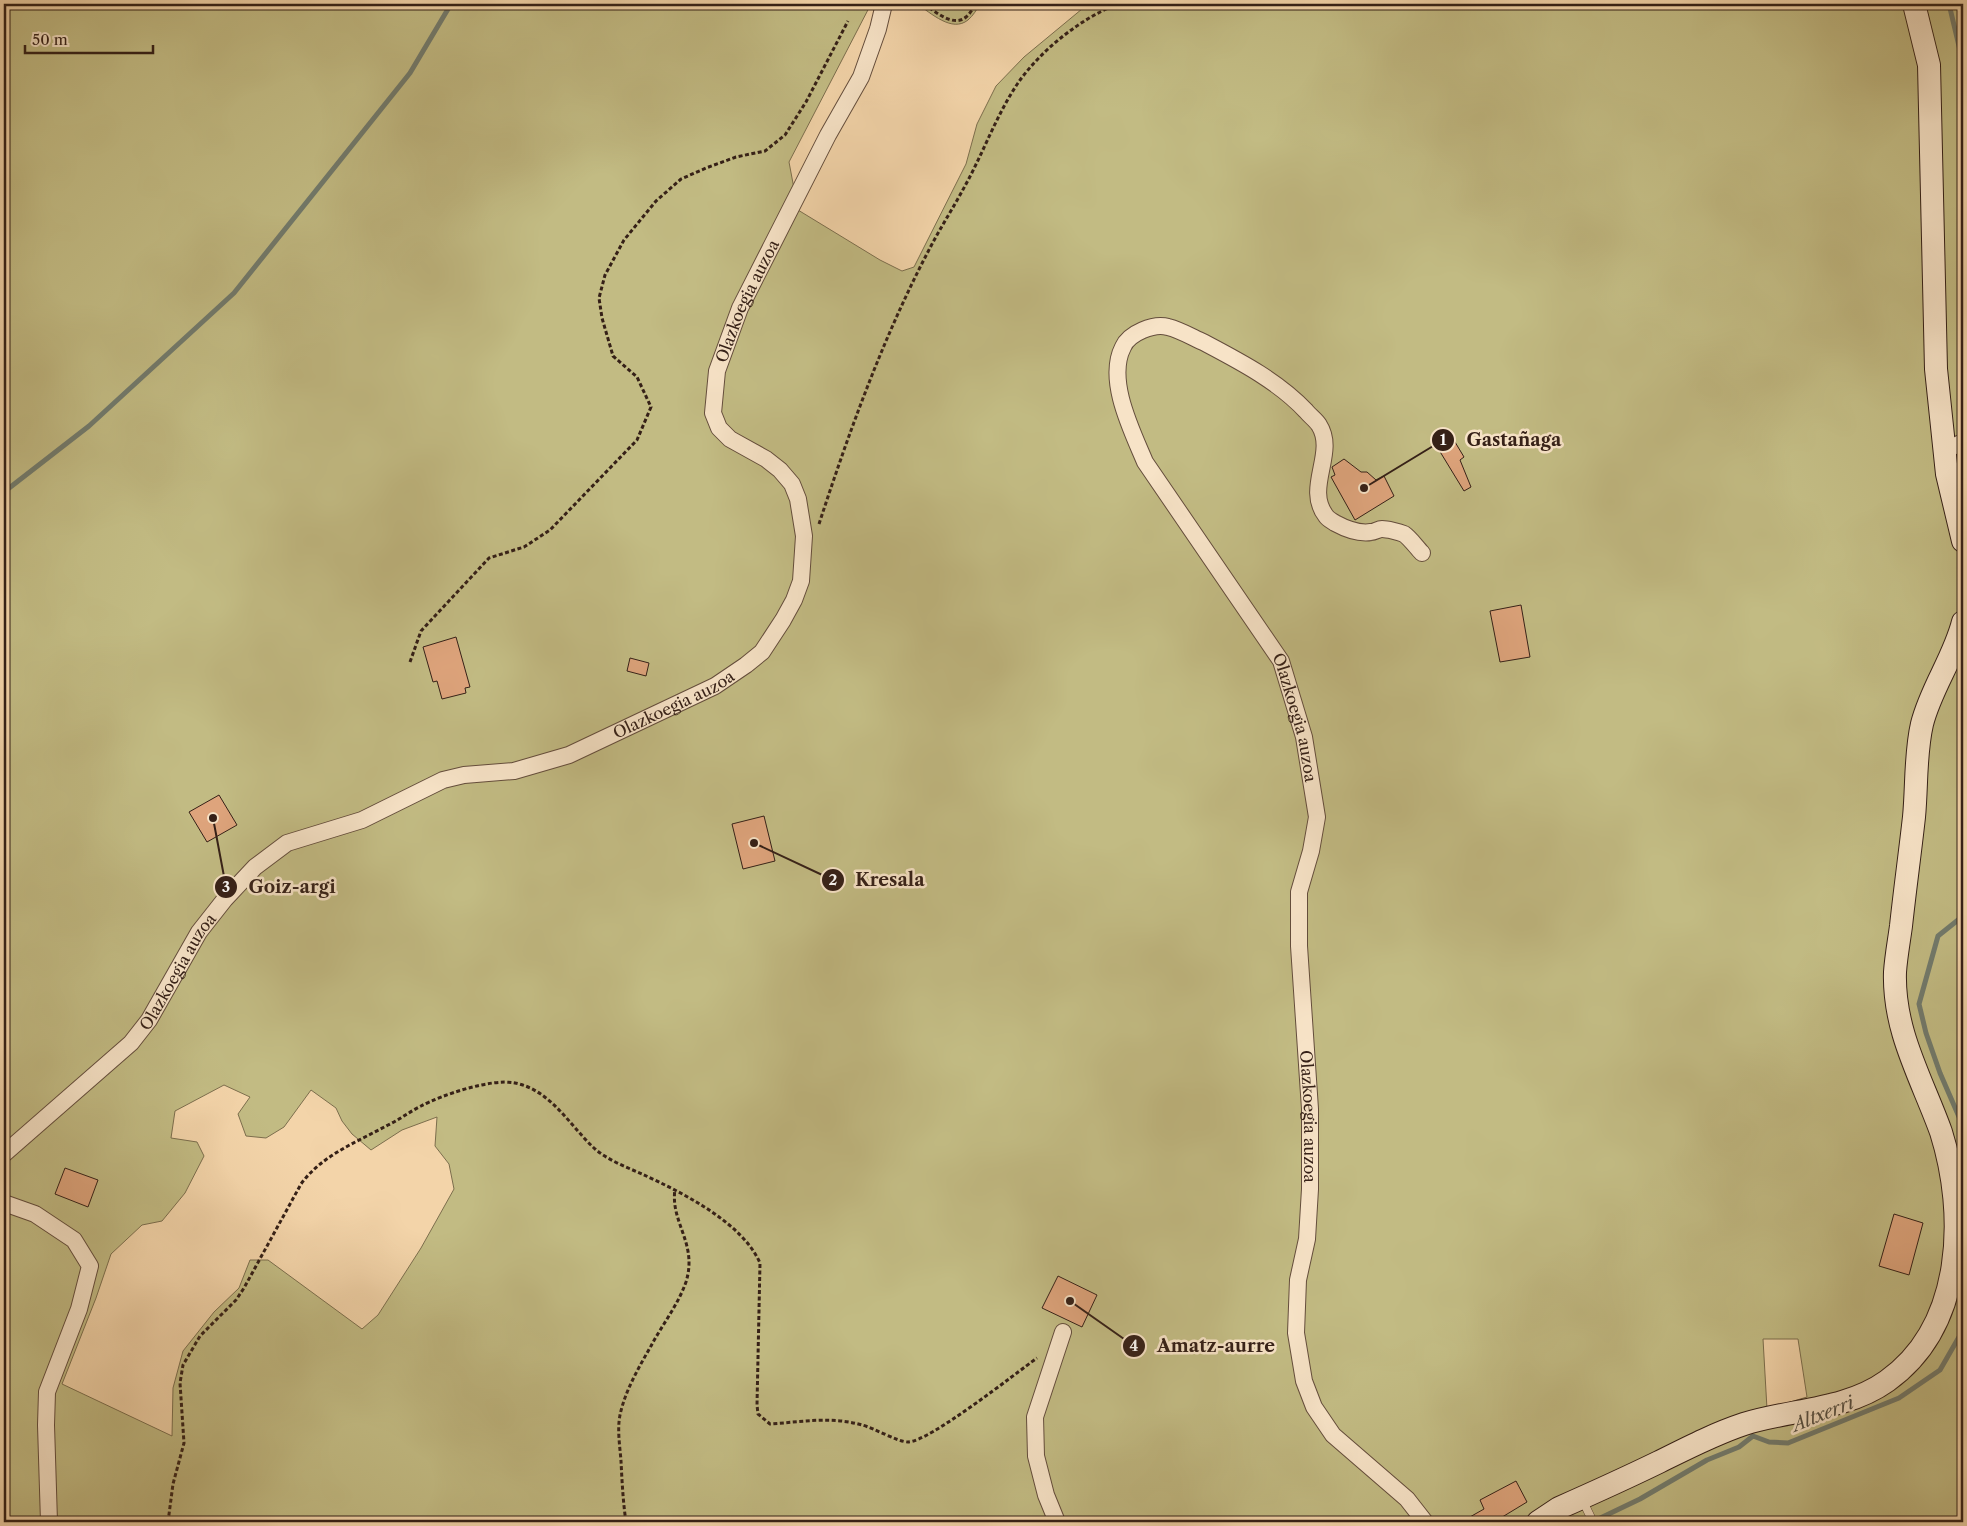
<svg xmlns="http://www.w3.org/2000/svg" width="1967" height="1526" viewBox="0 0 1967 1526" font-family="'Libre Caslon Text',serif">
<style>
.green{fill:#c2bb83;stroke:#7c6e4d;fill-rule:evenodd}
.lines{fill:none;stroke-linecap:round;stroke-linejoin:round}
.stream{stroke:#727b6d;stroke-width:5}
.building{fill:#dea47c;stroke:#352017}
.lane-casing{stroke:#644d3c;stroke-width:9}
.street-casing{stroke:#644d3c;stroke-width:18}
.secondary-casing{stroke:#352017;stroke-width:24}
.path{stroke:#352017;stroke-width:3;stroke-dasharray:4 2.5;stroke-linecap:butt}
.lane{stroke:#f7e3c7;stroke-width:8}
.street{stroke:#f7e3c7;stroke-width:16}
.secondary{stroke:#f7e3c7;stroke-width:22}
.labels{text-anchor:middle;stroke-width:5;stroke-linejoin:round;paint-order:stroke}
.street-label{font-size:16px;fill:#352017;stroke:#f7e3c7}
.water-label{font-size:18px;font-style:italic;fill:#544e42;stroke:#f7e3c7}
.leader{fill:none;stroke:#352017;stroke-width:2}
.callout-dot{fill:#352017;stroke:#f7e3c7;stroke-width:2}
.mark-label{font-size:15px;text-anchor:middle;font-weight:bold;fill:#fff}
.callout-label{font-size:18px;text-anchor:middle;font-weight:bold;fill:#352017;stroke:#f7e3c7;stroke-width:5;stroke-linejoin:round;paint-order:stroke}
</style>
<rect width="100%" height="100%" fill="#f3d4a9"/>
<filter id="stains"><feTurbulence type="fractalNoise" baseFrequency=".004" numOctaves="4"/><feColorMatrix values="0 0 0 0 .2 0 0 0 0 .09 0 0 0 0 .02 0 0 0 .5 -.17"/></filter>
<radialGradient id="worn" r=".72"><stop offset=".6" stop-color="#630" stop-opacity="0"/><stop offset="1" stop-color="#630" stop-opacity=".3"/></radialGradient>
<path class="green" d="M4 4H871L789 162 798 210 880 260 902 271 914 267 966 164 977 124 996 86 1024 57 1088 4H1963V1522H4ZM224 1085 250 1097 238 1114 246 1136 266 1138 284 1127 311 1090 336 1108 342 1121 352 1134 371 1150 402 1130 437 1117 435 1146 449 1164 454 1189 421 1248 378 1315 362 1329 268 1260H250L239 1288 214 1312 183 1351 173 1388 172 1436 62 1384 96 1298 111 1254 142 1225 162 1221 185 1193 204 1156 197 1142 171 1138 175 1111ZM1763 1339H1798L1807 1397 1767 1409Z
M917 4H980C977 9 973 16 968 20 952 33 931 13 917 4Z"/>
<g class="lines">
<path class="stream" d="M1949 4 1963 63
M4 492 89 426 234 293 410 73 451 4
M1963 916 1938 936 1919 1004 1926 1033 1940 1073 1963 1126
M1592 1522 1640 1499 1707 1460 1739 1447 1753 1436 1769 1442 1788 1443 1899 1398 1940 1370 1963 1330"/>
</g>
<path class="building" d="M1455 442 1464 457 1460 460 1471 487 1464 491 1439 450Z
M1344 459 1361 472H1367L1376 480 1384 476 1394 496 1355 520 1331 477 1335 475 1332 467Z
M1521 605 1530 657 1500 662 1490 611Z
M456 637 470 687 465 688 466 693 442 699 437 681 433 682 423 647Z
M630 658 649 663 646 676 627 671Z
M219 795 237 825 207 842 189 812Z
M764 816 775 861 743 869 732 824Z
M65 1168 98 1180 88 1207 55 1194Z
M1894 1214 1923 1223 1909 1275 1879 1266Z
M1058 1276 1097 1295 1082 1327 1042 1308Z
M1516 1481 1527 1502 1494 1522H1461L1484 1509 1480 1500Z"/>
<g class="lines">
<defs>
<path id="lane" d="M1582 1499 1593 1522"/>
<g id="street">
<path d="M1944 451 1963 442"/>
<path id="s1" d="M1422 553C1417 548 1410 538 1404 534 1399 532 1387 529 1382 529 1378 529 1375 532 1371 532 1358 534 1346 529 1335 523 1332 521 1328 519 1326 516 1304 488 1337 453 1319 425 1316 420 1310 416 1306 411 1278 381 1239 361 1203 342 1192 337 1180 330 1168 327 1154 323 1129 333 1123 347 1106 380 1132 431 1145 462L1281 661 1304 737 1317 817 1311 851 1299 892V946L1310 1109V1189L1307 1239 1298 1280 1296 1333 1304 1381 1314 1407 1333 1435 1407 1499 1425 1522"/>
<path id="s2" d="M4 1154 131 1043 149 1020 199 932 225 899 255 867 287 843 362 820 443 780 464 775 514 771 569 755 715 686 746 665 762 652 783 620 794 600 801 581 804 536 798 499 792 484 780 470 766 459 730 439 719 428 713 413 717 371 740 308 828 135 861 77 878 29 884 4"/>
<path d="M4 1203 35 1214 74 1240 90 1266 79 1309 47 1392 46 1425 49 1522"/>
<path d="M1057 1522 1046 1495 1036 1456 1035 1417 1063 1332"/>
</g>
<path id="secondary" d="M1914 4 1929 65 1936 369 1947 474 1963 541
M1538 1522 1559 1508C1593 1493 1626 1478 1659 1462 1687 1448 1714 1434 1744 1424 1791 1409 1845 1411 1887 1381 1964 1326 1967 1215 1941 1132 1922 1079 1893 1031 1895 972 1896 957 1899 941 1901 926 1905 889 1910 853 1914 817 1917 786 1915 754 1922 724 1931 688 1954 658 1963 622"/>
</defs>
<use href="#lane" class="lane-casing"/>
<use href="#street" class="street-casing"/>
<use href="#secondary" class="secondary-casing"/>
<path class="path" d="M924 4C935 11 953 28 966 17 970 14 973 8 976 4
M819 524C850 429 884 335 931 246 942 225 955 205 966 184 984 151 997 114 1018 83 1041 50 1081 18 1118 4
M410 662 421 631 489 558 524 547 550 530 637 440 651 407 637 377 613 356 602 318 599 298 605 275 624 240 656 201 681 179 706 168 736 157 765 151 785 135 806 102 848 21
M168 1522 173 1484 184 1443 180 1383 183 1365 200 1336 236 1300 244 1288 301 1184C322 1155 357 1142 388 1125 399 1120 409 1112 421 1106 442 1095 491 1078 515 1083 551 1090 570 1126 595 1149 608 1160 626 1167 642 1174 681 1192 742 1222 760 1263L757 1405 758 1414 770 1424C801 1422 831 1416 862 1425 874 1428 898 1442 908 1442 929 1442 1016 1373 1037 1358
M626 1522C623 1502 622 1481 621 1461 620 1447 617 1430 620 1415 625 1391 639 1367 651 1346 662 1325 678 1305 686 1282 698 1243 670 1223 675 1189"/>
<use href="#lane" class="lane"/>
<use href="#street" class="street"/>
<use href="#secondary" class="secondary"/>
</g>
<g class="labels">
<g class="street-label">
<text dy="6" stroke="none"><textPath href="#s2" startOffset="1350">Olazkoegia auzoa</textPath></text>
<text dy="6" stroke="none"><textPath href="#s2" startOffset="839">Olazkoegia auzoa</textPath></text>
<text dy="6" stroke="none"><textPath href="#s1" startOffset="858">Olazkoegia auzoa</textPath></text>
<text dy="6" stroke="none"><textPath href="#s2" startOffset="254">Olazkoegia auzoa</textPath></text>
<text dy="6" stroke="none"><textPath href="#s1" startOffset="1262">Olazkoegia auzoa</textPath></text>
</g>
<g class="water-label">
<text transform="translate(1823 1414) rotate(-22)" y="6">Altxerri</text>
</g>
</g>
<path class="leader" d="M1364 488L1443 440M754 843L833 880M213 818L226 887M1070 1301L1134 1346"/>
<g class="callout-dot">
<circle cx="1364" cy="488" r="5"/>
<circle cx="754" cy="843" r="5"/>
<circle cx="213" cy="818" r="5"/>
<circle cx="1070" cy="1301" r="5"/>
<circle cx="1443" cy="440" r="12"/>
<circle cx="833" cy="880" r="12"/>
<circle cx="226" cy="887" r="12"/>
<circle cx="1134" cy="1346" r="12"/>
</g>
<g class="mark-label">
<text x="1443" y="445">1</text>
<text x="833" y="885">2</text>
<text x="226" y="892">3</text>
<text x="1134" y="1351">4</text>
</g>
<g class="callout-label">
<text x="1514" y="446">Gastañaga</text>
<text x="890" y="886">Kresala</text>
<text x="292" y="893">Goiz-argi</text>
<text x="1216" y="1352">Amatz-aurre</text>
</g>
<rect width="1967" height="1526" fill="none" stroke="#f3d4a9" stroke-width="20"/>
<rect x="5" y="5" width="1957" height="1516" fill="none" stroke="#352017" stroke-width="2.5"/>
<rect x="10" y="10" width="1947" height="1506" fill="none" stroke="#352017"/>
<path d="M25 45v8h128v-8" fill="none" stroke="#352017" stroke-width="2.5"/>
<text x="32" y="45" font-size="15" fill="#352017" stroke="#f7e3c7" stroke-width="4" paint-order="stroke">50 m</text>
<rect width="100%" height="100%" filter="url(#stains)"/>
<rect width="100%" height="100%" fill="url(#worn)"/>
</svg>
